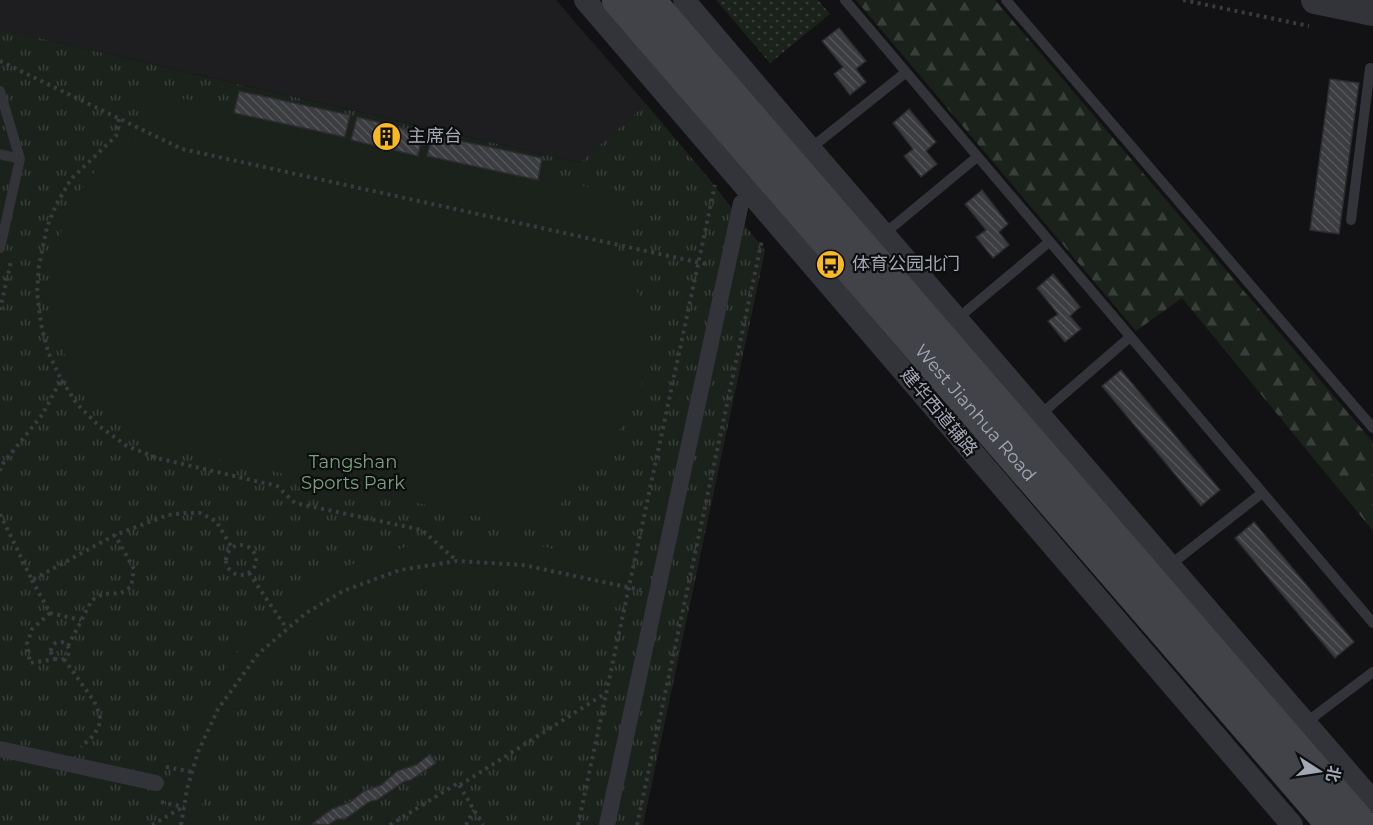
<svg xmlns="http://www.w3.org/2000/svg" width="1373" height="825" viewBox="0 0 1373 825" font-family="Montserrat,'Noto Sans SC',sans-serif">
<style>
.built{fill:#1e1e21}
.grass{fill:url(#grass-dots)}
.forest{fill:url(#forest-firs)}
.park{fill:url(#park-tufts)}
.garden{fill:#1a221b}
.building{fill:url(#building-back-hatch);stroke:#2c2c30;stroke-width:1.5}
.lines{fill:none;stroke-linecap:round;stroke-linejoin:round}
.path{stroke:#393b40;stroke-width:4;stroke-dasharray:3 4.5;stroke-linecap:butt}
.service{stroke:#333439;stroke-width:10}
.pedestrian{stroke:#333439;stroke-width:16}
.minor{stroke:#333439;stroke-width:22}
.tertiary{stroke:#333439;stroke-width:28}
.secondary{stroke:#414349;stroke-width:32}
.labels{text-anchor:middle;stroke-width:4.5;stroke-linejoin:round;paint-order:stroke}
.poi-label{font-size:18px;fill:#a3a8b5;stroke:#0d0d0f;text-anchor:start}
.street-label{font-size:18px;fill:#a3a8b5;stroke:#0d0d0f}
.park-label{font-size:18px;fill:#79a17d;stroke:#0d0d0f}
</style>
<defs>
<pattern id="grass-dots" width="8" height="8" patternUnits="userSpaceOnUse" patternTransform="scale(1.5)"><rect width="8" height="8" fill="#1a221b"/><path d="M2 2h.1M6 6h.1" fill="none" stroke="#383f3a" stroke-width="1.8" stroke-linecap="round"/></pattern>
<pattern id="forest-firs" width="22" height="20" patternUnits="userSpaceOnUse" patternTransform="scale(1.5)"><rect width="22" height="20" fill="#1a221b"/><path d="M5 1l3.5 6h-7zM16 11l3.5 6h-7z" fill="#383f3a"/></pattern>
<pattern id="park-tufts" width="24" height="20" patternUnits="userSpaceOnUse" patternTransform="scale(1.5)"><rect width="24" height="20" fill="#1a221b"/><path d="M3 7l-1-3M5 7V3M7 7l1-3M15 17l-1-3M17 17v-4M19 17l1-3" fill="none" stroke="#383f3a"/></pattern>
<pattern id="building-back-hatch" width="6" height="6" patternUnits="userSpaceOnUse" patternTransform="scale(1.5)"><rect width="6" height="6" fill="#3c3d41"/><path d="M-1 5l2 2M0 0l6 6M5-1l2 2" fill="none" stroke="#55565a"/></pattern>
</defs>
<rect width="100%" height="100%" fill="#121214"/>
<path class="built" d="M0 0H556L646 104 581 163 0 29Z"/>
<path class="grass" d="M716 0H818L830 14 770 63Z"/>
<path class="forest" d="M856 0H995L1373 442V531L1182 298 1136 331Z"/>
<path class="park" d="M0 29 580 163 646 104 711 181 765 251 643 825H0Z"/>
<path class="garden" d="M143 90 630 196 617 254 633 280 644 310 646 347 642 383 629 414 612 442 588 469 564 491 555 533 166 448C139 436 114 421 94 400 47 352 42 269 69 211 78 192 92 174 107 159 114 153 126 146 131 139 135 133 141 98 143 90Z
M483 539 539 546 628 565 619 608 543 592 477 586 424 588 372 601 328 622 288 651 256 687 237 712 218 752 204 793 199 825H165L167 785 198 710 255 626 294 596 330 573 379 554 434 540Z"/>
<path class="building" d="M839 28 866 61 856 69 866 82 850 95 834 74 843 67 822 41Z
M1330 79 1359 83 1339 234 1310 230Z
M239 91 350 115 345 137 234 113Z
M909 109 936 142 926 151 937 164 921 177 904 156 913 149 893 123Z
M357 117 423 133 418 156 351 140Z
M432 135 542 158 538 180 427 156Z
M982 190 1008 224 999 232 1009 245 993 258 976 237 986 230 965 204Z
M1053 274 1080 307 1070 316 1081 329 1065 342 1048 321 1058 314 1037 288Z
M1121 370 1220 490 1201 506 1102 386Z
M1254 522 1354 642 1335 658 1235 538Z
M430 754 436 763 411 780 405 781 377 800 369 802 345 819H337L328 825 312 824 332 809 350 802 364 791 381 785 397 771 416 765Z"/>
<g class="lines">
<path class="path" d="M1183 0 1309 26
M0 61 182 149 710 265
M119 119 116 136 71 179 56 205 47 227 39 266 37 292 41 324 48 352 61 379 77 404 99 426 127 446 157 458 277 486 295 503 422 530 457 561
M0 310 11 261
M0 471 1 466 42 415 61 380
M0 514 32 580 115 535 168 515 185 513H200L216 521 232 548
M226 560a15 15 0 1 1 30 0a15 15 0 1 1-30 0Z
M249 573 287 629
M32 580 50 613 81 620
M50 613 32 629 27 644 30 663 55 659
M51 651a9 9 0 1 1 18 0a9 9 0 1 1-18 0Z
M68 646 92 600 103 594 121 593 131 587 134 569 115 535
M64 659 94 701 100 715 99 726 94 735 81 747
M166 767 192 772
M460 785 606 693
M161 802 184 807
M152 825 183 807
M181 825 187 789 192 772 198 752 218 709 258 654 306 613 343 591 400 570 457 561 523 565 641 590
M390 825 458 783 483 825
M466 825 474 810
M578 825 715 185
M637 825 762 240"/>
<path class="service" d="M845 0 1373 623
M1006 0 1373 428
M0 91 20 159
M811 148 905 73
M0 154 20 159 0 248
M1351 220 1370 68 1373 69
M884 234 977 157
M957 319 1049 242
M1040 415 1130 337
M1170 565 1262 493
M1304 724 1373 672"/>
<path class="pedestrian" d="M0 749 156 783
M607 825 741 203"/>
<path class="minor" d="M585 0 1292 825
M684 0 821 161 1373 801"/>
<path class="tertiary" d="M1315 0 1373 12"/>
<g class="secondary">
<path id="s1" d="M618 0 1332 825"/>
<path d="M649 0 1362 825"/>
</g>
</g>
<defs>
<symbol id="building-disc" viewBox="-11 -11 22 22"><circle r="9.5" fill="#f9b925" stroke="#0d0d0f"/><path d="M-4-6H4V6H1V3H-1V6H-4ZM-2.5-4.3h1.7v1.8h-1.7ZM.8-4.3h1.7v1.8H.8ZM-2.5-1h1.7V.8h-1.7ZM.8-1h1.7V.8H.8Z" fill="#111"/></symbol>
<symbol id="bus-disc" viewBox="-11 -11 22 22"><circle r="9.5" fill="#f9b925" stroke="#0d0d0f"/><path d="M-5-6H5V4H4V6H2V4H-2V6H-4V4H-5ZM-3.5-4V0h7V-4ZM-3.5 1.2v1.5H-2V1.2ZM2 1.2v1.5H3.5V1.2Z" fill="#111"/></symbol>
</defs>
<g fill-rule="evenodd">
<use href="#building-disc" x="370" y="120" width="33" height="33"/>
<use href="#bus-disc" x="814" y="248" width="33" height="33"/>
</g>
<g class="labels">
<g class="poi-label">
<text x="408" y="142">主席台</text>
<text x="852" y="270">体育公园北门</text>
</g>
<g class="street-label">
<text transform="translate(939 412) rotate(50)" y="6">建华西道辅路</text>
<text dy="6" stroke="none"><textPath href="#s1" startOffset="546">West Jianhua Road</textPath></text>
</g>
<g class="park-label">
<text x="353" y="468">Tangshan<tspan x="353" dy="21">Sports Park</tspan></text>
</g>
</g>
<g transform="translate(1319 771) rotate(102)" stroke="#0d0d0f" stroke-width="4.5" paint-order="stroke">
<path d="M0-4.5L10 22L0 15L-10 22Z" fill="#a3a8b5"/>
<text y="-9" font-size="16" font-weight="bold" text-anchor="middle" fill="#a3a8b5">北</text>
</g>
</svg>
